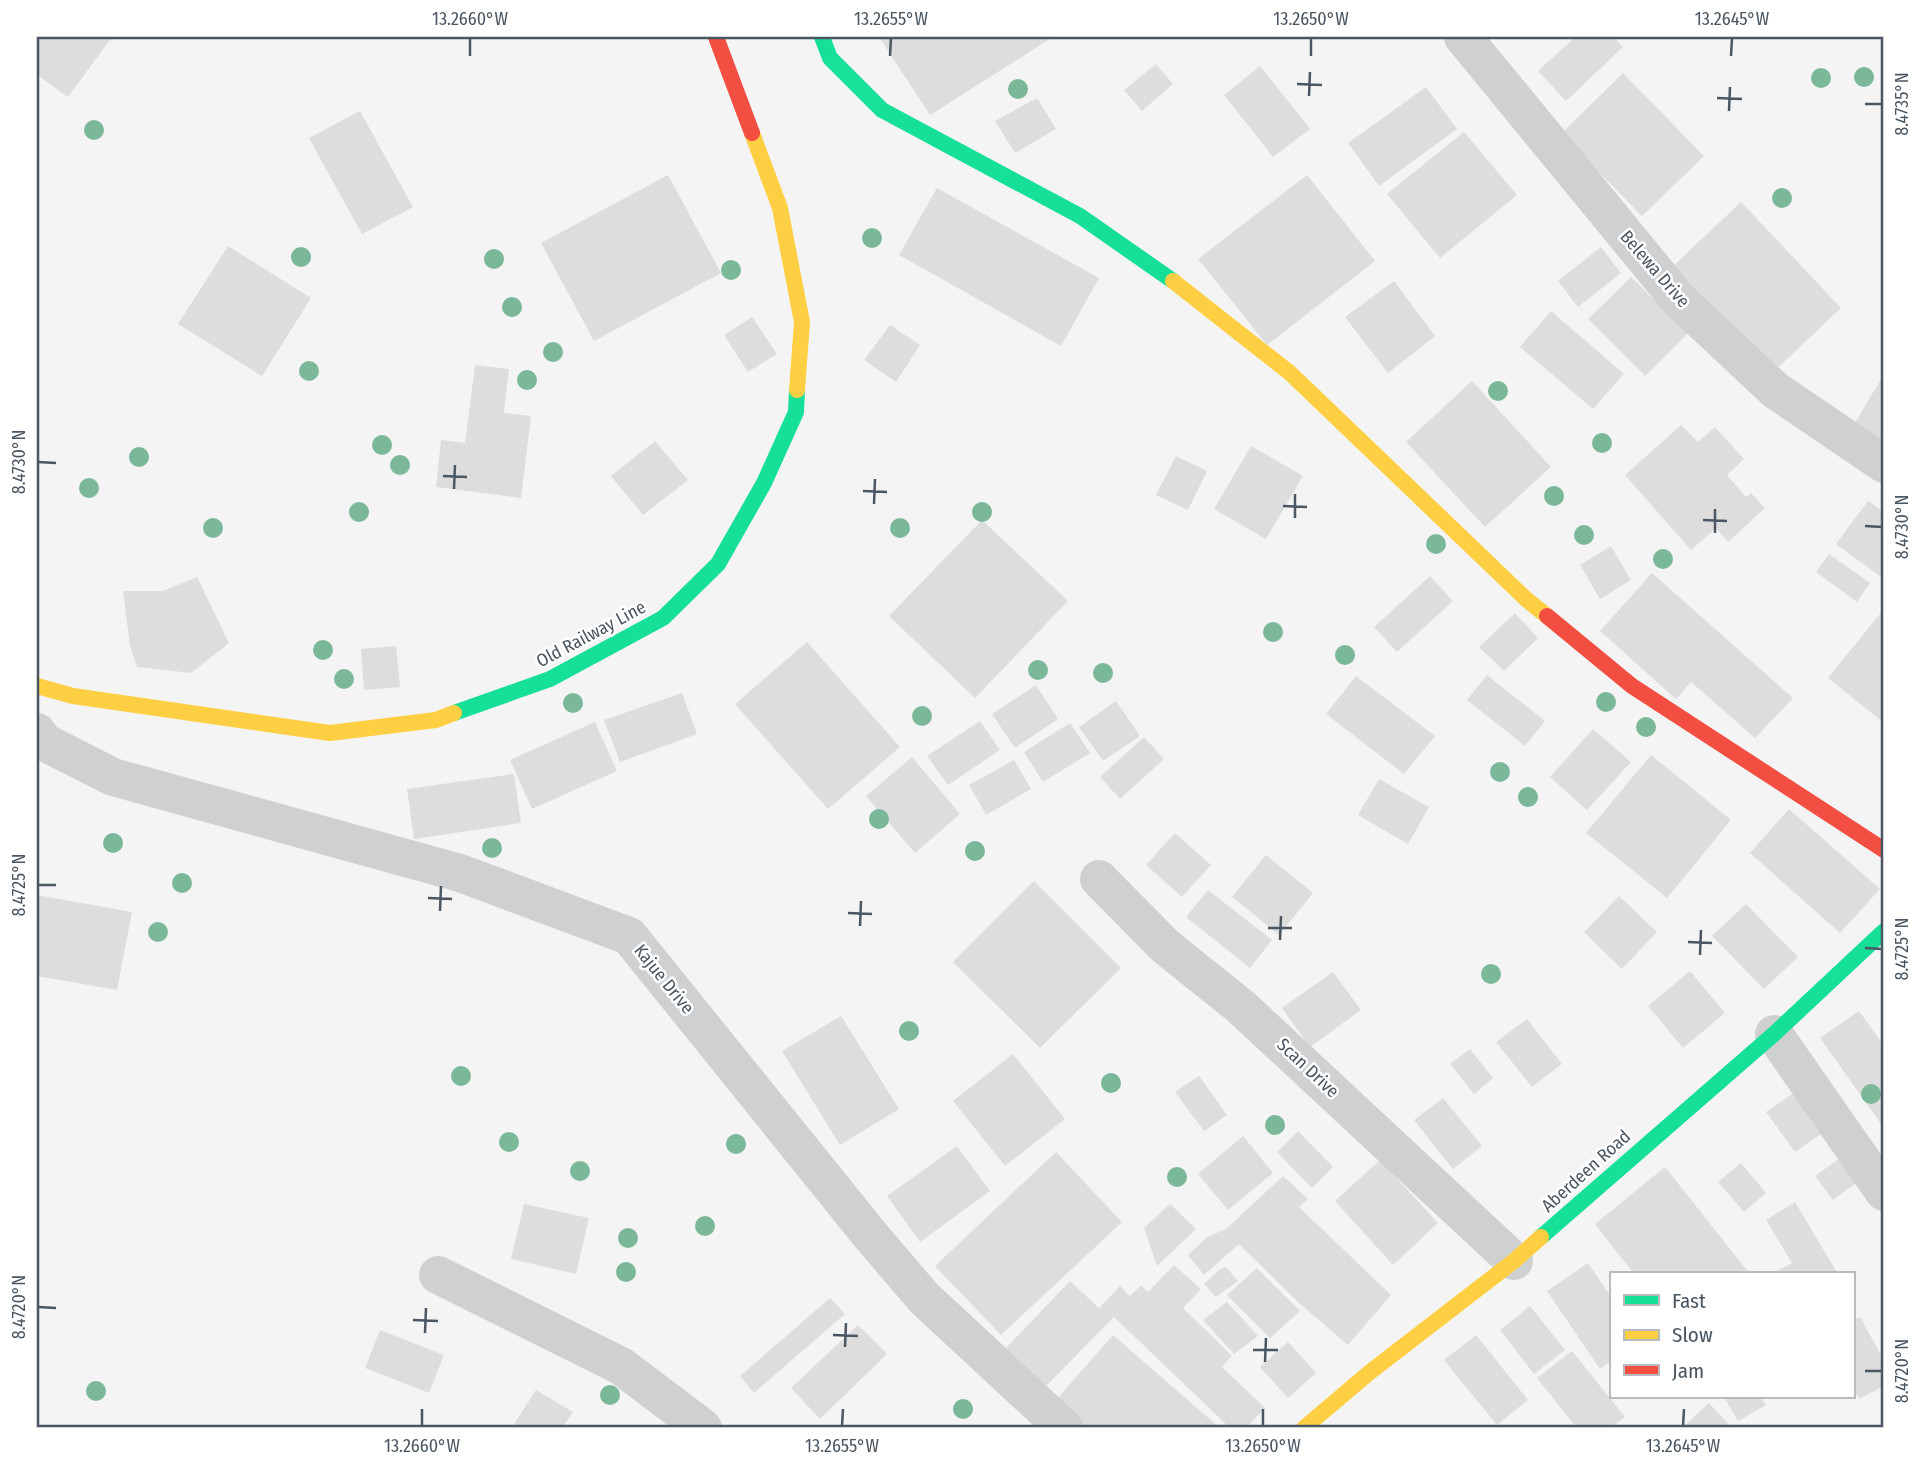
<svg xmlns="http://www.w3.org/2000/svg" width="1921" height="1465" viewBox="0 0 1921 1465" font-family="'Fira Sans Condensed',sans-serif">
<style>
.building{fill:#ddddde}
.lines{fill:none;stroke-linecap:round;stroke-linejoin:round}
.street{stroke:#ced0d2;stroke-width:38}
.fast{stroke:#16e098;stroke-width:16}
.slow{stroke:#ffcf43;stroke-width:16}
.jam{stroke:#f24e42;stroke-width:16}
.tree{fill:#7ab899}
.ticks{fill:none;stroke:#4a5661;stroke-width:2.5}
.labels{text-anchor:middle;stroke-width:5;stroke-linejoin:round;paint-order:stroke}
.street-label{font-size:18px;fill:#4a5661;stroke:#fff}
.neatline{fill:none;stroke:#4a5661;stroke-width:2.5}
.ticks-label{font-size:18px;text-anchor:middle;fill:#4a5661}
</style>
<rect width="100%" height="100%" fill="#f4f4f4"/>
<path class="building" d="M37 37H112L68 97 37 75Z
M879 37H1053L930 115Z
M1575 37H1613L1623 47 1566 101 1538 71Z
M1156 64 1173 84 1142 111 1124 90Z
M1260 66 1310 129 1273 157 1224 95Z
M1623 73 1704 156 1642 216 1561 134Z
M1426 87 1457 129 1379 186 1348 143Z
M1037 98 1056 129 1015 153 995 121Z
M360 111 413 207 362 234 309 138Z
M1464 132 1517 195 1440 258 1387 194Z
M668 175 721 273 594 341 541 243Z
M1307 175 1375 261 1267 345 1198 259Z
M937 188 1099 278 1061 346 899 255Z
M1741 202 1841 308 1771 374 1671 268Z
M228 246 311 298 262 376 178 324Z
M1601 247 1621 273 1578 307 1558 281Z
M1631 277 1688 333 1645 376 1588 319Z
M1394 281 1435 336 1388 373 1345 317Z
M1551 311 1624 374 1593 409 1520 347Z
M752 317 777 354 748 372 724 335Z
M890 325 920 345 896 382 864 360Z
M475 365 509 369 504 413 531 416 521 498 436 487 441 440 465 443Z
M1881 379 1884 380V454L1849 433Z
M1472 381 1551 467 1485 527 1406 442Z
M1681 425 1698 442 1715 427 1744 459 1727 475 1746 497 1751 493 1765 508 1728 542 1716 528 1691 550 1625 475Z
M655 441 688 480 643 515 611 476Z
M1251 446 1303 476 1266 539 1214 509Z
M1176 456 1207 471 1188 510 1156 495Z
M1868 501 1884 512V579L1836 544Z
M982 520 1068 601 975 698 889 616Z
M1611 546 1631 580 1600 599 1580 565Z
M1829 554 1870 583 1857 602 1816 572Z
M1652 573 1793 698 1755 738 1691 682 1676 699 1600 631Z
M1430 576 1453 601 1397 652 1374 627Z
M197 577 229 643 191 673 137 667 130 646 123 591H163Z
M1884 609V723L1828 678Z
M1515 613 1538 638 1504 671 1479 647Z
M807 642 900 747 828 809 735 704Z
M396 646 400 687 364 690 361 649Z
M1487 675 1545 721 1525 746 1467 700Z
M1356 676 1435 736 1404 774 1326 714Z
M1036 685 1058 719 1015 748 992 714Z
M682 693 697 734 620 762 604 720Z
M1116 701 1140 736 1103 761 1079 727Z
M980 721 1000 750 948 785 927 756Z
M595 722 617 771 532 809 510 760Z
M1070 723 1090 753 1043 782 1024 752Z
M1593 729 1631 762 1587 810 1550 777Z
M1144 737 1164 759 1120 799 1100 777Z
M1651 755 1731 820 1667 898 1586 833Z
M912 757 960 814 915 853 866 796Z
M1014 760 1031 789 986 815 969 785Z
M514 774 521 823 414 839 407 789Z
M1379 779 1429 807 1408 844 1358 815Z
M1789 809 1880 889 1840 933 1750 853Z
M1175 833 1211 865 1182 897 1146 865Z
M1266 855 1313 893 1279 935 1232 897Z
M1034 881 1121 968 1040 1048 953 962Z
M1208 890 1272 940 1250 968 1186 917Z
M37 895 132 912 117 990 37 976Z
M1619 896 1657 932 1622 969 1584 932Z
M1746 904 1798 957 1764 989 1712 936Z
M1690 971 1725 1013 1683 1048 1648 1006Z
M1333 972 1361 1010 1310 1047 1282 1008Z
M1859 1011 1884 1046V1128L1820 1038Z
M841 1016 899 1109 840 1145 782 1051Z
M1527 1019 1562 1064 1532 1087 1496 1042Z
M1470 1049 1493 1078 1474 1094 1450 1064Z
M1013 1054 1065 1119 1005 1166 953 1101Z
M1199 1076 1227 1115 1204 1131 1175 1092Z
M1798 1090 1827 1130 1795 1152 1766 1112Z
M1443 1098 1482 1146 1453 1169 1414 1120Z
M1298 1131 1333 1167 1312 1188 1277 1152Z
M1243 1136 1273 1173 1228 1210 1198 1174Z
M957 1146 990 1191 920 1242 887 1196Z
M1056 1152 1122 1222 1001 1335 935 1266Z
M1843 1156 1860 1180 1833 1200 1815 1176Z
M1380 1160 1438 1223 1393 1265 1335 1201Z
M1741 1163 1766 1193 1744 1212 1718 1182Z
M1665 1167 1750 1274H1634L1595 1224Z
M1283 1176 1308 1199 1299 1207 1391 1295 1348 1345 1300 1304 1239 1244 1204 1275 1188 1255 1207 1237 1226 1229Z
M1795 1202 1838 1274H1778L1776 1271 1792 1263 1766 1220Z
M524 1204 589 1218 576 1274 511 1259Z
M1170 1204 1196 1229 1157 1266 1144 1228Z
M1588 1263 1611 1297V1361L1600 1369 1547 1291Z
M1174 1265 1201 1289 1183 1308 1232 1356 1222 1367 1265 1408 1246 1428H1230L1114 1317 1046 1386 1006 1348 1070 1281 1099 1308 1120 1286 1130 1296 1141 1285 1148 1292Z
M1226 1267 1238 1281 1216 1297 1204 1284 1220 1269Z
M1257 1268 1300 1311 1270 1338 1227 1295Z
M830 1298 845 1314 754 1393 740 1376Z
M1227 1302 1258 1336 1234 1354 1203 1320Z
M1530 1306 1565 1350 1534 1374 1500 1330Z
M1860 1317 1884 1360V1386L1859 1399 1853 1388V1321Z
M858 1325 887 1354 820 1419 791 1388Z
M380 1330 444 1355 429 1393 365 1368Z
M1113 1335 1220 1428H1087L1055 1401Z
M1476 1335 1528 1400 1497 1425 1444 1360Z
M1288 1342 1316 1373 1288 1398 1260 1367Z
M1572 1351 1625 1417 1610 1428H1577L1537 1378Z
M536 1390 573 1412 562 1428H521L514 1424Z
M1724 1397H1761L1766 1405 1738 1421Z
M1709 1403 1732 1428H1682Z"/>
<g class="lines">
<path class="street" d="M1463 37 1679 300 1775 390 1884 464
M37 732 44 742 113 777 460 873 629 936 871 1236 924 1298 1064 1428
M1099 879 1165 946 1240 1006 1514 1261
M1774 1034 1884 1192
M438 1275 621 1366 703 1428"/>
<path class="fast" d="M822 37 830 58 882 110 1080 216 1173 281
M454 713 550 679 663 618 718 564 764 483 796 412 797 390
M1541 1237 1774 1034 1884 931"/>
<path class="slow" d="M752 133 780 208 802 322 797 390
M1173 281 1290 373 1526 599 1547 616
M37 686 73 696 330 733 436 720 454 713
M1304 1428 1370 1372 1514 1261 1541 1237"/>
<path class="jam" d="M716 37 752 133
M1547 616 1632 686 1884 850"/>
</g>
<g class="tree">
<circle cx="1864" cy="77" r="10"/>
<circle cx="1821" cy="78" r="10"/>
<circle cx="1018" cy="89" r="10"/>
<circle cx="94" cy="130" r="10"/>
<circle cx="1782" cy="198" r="10"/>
<circle cx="872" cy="238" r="10"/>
<circle cx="301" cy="257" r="10"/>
<circle cx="494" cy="259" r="10"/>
<circle cx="731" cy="270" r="10"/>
<circle cx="512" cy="307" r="10"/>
<circle cx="553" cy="352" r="10"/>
<circle cx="309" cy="371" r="10"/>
<circle cx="527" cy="380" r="10"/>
<circle cx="1498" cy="391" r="10"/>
<circle cx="1602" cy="443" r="10"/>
<circle cx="382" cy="445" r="10"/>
<circle cx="139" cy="457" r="10"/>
<circle cx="400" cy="465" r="10"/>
<circle cx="89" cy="488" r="10"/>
<circle cx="1554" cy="496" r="10"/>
<circle cx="359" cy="512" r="10"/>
<circle cx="982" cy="512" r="10"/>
<circle cx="213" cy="528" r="10"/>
<circle cx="900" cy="528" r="10"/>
<circle cx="1584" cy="535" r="10"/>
<circle cx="1436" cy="544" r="10"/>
<circle cx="1663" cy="559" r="10"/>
<circle cx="1273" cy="632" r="10"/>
<circle cx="323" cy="650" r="10"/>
<circle cx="1345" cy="655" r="10"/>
<circle cx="1038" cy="670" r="10"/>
<circle cx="1103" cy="673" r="10"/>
<circle cx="344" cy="679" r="10"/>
<circle cx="1606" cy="702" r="10"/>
<circle cx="573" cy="703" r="10"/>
<circle cx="922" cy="716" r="10"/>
<circle cx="1646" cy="727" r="10"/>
<circle cx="1500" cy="772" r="10"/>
<circle cx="1528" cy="797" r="10"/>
<circle cx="879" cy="819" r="10"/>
<circle cx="113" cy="843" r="10"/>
<circle cx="492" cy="848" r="10"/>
<circle cx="975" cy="851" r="10"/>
<circle cx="182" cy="883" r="10"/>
<circle cx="158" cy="932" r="10"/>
<circle cx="1491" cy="974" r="10"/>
<circle cx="909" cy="1031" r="10"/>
<circle cx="461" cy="1076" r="10"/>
<circle cx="1111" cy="1083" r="10"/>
<circle cx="1871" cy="1094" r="10"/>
<circle cx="1275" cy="1125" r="10"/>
<circle cx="509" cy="1142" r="10"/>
<circle cx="736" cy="1144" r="10"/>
<circle cx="580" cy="1171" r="10"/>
<circle cx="1177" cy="1177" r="10"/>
<circle cx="705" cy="1226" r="10"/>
<circle cx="628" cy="1238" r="10"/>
<circle cx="626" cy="1272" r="10"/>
<circle cx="96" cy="1391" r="10"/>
<circle cx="610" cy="1395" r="10"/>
<circle cx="963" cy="1409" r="10"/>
</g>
<path class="ticks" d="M470 56V38M890 56 891 38M1311 56V38M1731 56 1732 38M1297 84 1322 85M1309 96 1310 72M1717 98 1742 99M1865 104H1882M1729 111 1730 87M38 462 56 463M443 476 467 477M454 489 455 465M863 491 887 492M874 504 875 479M1283 506 1307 507M1295 518V494M1703 520 1727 521M1865 526 1882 527M1715 533V509M38 885H56M428 898 452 899M440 911 441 886M848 913 872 914M860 926 861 901M1268 928H1292M1280 940 1281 916M1688 942 1712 943M1865 948 1882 949M1700 955 1701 930M38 1307 56 1308M413 1320 438 1321M425 1333 426 1308M833 1335 858 1336M845 1347 846 1323M1253 1350H1278M1265 1362 1266 1338M1865 1371H1882M422 1426V1409M842 1426 843 1409M1263 1426V1409M1683 1426 1684 1409"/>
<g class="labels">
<g class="street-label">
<text transform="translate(1655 269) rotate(49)" y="6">Belewa Drive</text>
<text transform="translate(591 634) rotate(-28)" y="6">Old Railway Line</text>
<text transform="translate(664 979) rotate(51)" y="6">Kajue Drive</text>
<text transform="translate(1308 1068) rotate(43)" y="6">Scan Drive</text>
<text transform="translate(1586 1171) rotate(-42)" y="6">Aberdeen Road</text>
</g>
</g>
<rect width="1921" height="1465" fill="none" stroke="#ffffff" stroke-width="77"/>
<rect x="1610" y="1272" width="245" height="126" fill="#ffffff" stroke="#b7bbc0" stroke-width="2"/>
<rect x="1624" y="1295" width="35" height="10" fill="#16e098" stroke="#b7bbc0" stroke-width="2"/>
<text x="1672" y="1308" font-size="21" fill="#4a5661">Fast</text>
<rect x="1624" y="1330" width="35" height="10" fill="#ffcf43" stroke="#b7bbc0" stroke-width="2"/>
<text x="1672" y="1342" font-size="21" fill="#4a5661">Slow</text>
<rect x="1624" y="1365" width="35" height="10" fill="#f24e42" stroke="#b7bbc0" stroke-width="2"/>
<text x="1672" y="1378" font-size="21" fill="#4a5661">Jam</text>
<rect x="38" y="38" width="1844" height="1388" class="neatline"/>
<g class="ticks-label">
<text x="470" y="25">13.2660°W</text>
<text x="891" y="25">13.2655°W</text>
<text x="1311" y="25">13.2650°W</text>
<text x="1732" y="25">13.2645°W</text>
<text transform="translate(1902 104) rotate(-90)" y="6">8.4735°N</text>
<text transform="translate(19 462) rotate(-90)" y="6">8.4730°N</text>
<text transform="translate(1902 527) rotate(-90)" y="6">8.4730°N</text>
<text transform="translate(19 885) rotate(-90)" y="6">8.4725°N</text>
<text transform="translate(1902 949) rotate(-90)" y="6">8.4725°N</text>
<text transform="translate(19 1307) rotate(-90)" y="6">8.4720°N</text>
<text transform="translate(1902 1371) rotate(-90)" y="6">8.4720°N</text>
<text x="422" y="1452">13.2660°W</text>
<text x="842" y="1452">13.2655°W</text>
<text x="1263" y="1452">13.2650°W</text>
<text x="1683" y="1452">13.2645°W</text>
</g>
</svg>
